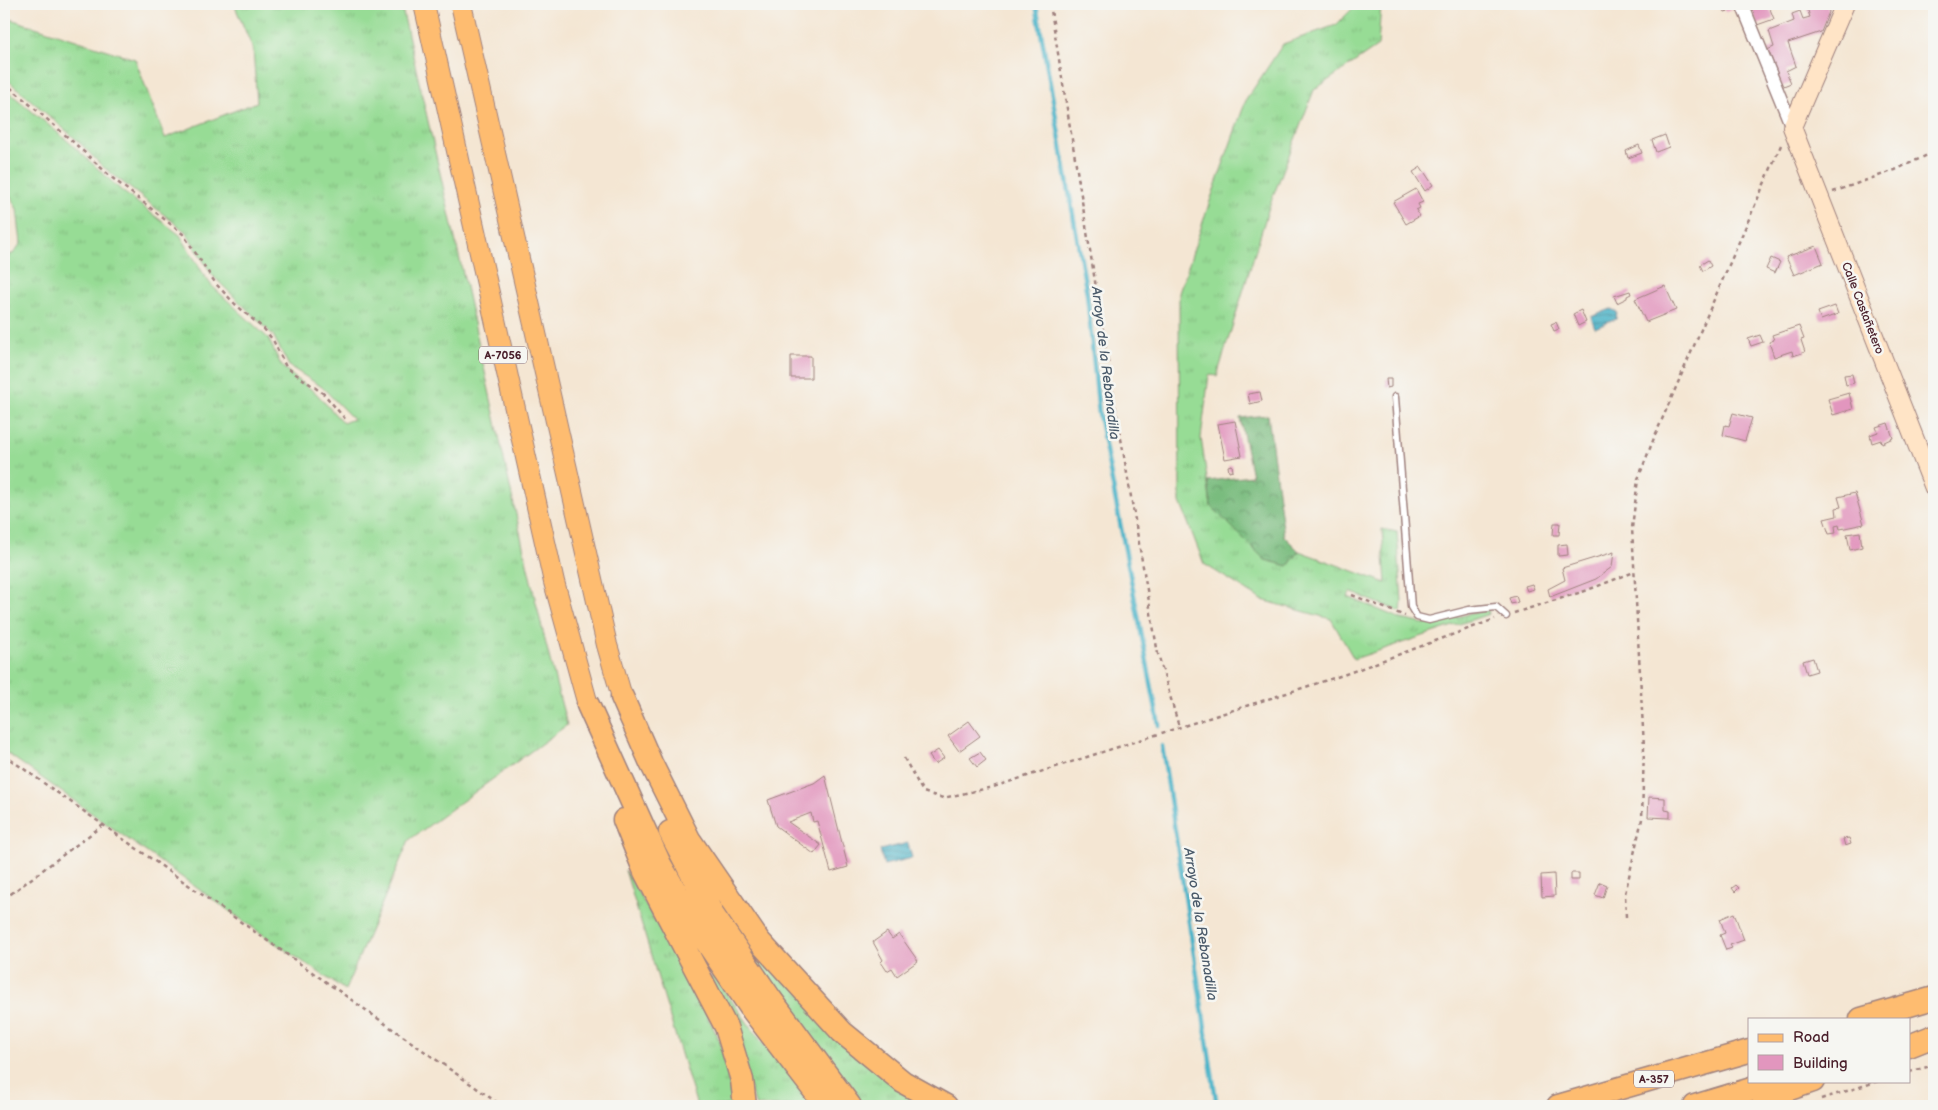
<svg xmlns="http://www.w3.org/2000/svg" width="1938" height="1110" viewBox="0 0 1938 1110" font-family="'Balsamiq Sans',sans-serif">
<style>
.grass{fill:url(#grass-tufts);stroke:#707e60}
.forest{fill:url(#forest-crowns);stroke:#626e54}
.water{fill:url(#water-rules);stroke:#4a697a}
.lines{fill:none;stroke-linecap:round;stroke-linejoin:round}
.stream{stroke:#4ab3c8;stroke-width:4.5}
.building{fill:#e296be}
.lane-casing{stroke:#9f827f;stroke-width:9}
.street-casing{stroke:#9f827f;stroke-width:15}
.secondary-casing{stroke:#9f827f;stroke-width:20}
.primary-casing{stroke:#9f827f;stroke-width:22}
.highway-casing{stroke:#9f827f;stroke-width:25}
.path{stroke:#9f827f;stroke-width:2.5;stroke-dasharray:4 4;stroke-linecap:butt}
.lane{stroke:#fff;stroke-width:6}
.street{stroke:#fff;stroke-width:12}
.secondary{stroke:#ffe4c6;stroke-width:18}
.primary{stroke:#febc70;stroke-width:20}
.highway{stroke:#febc70;stroke-width:22}
.labels{text-anchor:middle;stroke-width:5;stroke-linejoin:round;paint-order:stroke}
.shield{fill:#f6f6f2;stroke:#7e6067;stroke-width:1}
.shield-label{font-size:11px;font-weight:bold;fill:#4a1f2b}
.street-label{font-size:12px;fill:#4a1f2b;stroke:#f6f6f2}
.water-label{font-size:14px;font-style:italic;fill:#4a5a6a;stroke:#f6f6f2}
</style>
<defs>
<pattern id="grass-tufts" width="24" height="20" patternUnits="userSpaceOnUse" patternTransform="scale(1.25)"><rect width="24" height="20" fill="#97dc95"/><path d="M3 7l-1-3M5 7V3M7 7l1-3M15 17l-1-3M17 17v-4M19 17l1-3" fill="none" stroke="#84bc81"/></pattern>
<pattern id="forest-crowns" width="20" height="18" patternUnits="userSpaceOnUse" patternTransform="scale(1.25)"><rect width="20" height="18" fill="#79bc7e"/><path d="M2 6a3 3 0 1 1 6 0M12 15a3 3 0 1 1 6 0" fill="none" stroke="#659867"/></pattern>
<pattern id="water-rules" width="6" height="5" patternUnits="userSpaceOnUse" patternTransform="scale(1.25)"><rect width="6" height="5" fill="#4ab3c8"/><path d="M0 2.5h6" fill="none" stroke="#4091a3"/></pattern>
</defs>
<rect width="100%" height="100%" fill="#f6f6f2"/>
<filter id="ink" filterUnits="userSpaceOnUse"><feTurbulence type="fractalNoise" baseFrequency=".02" numOctaves="2"/><feDisplacementMap in="SourceGraphic" scale="10" xChannelSelector="R" yChannelSelector="G"/><feConvolveMatrix kernelMatrix="1 2 1 2 8 2 1 2 1" color-interpolation-filters="sRGB"/></filter>
<filter id="wash" filterUnits="userSpaceOnUse"><feTurbulence type="fractalNoise" baseFrequency=".0096" numOctaves="4" result="noise"/><feDisplacementMap in="SourceGraphic" scale="20" xChannelSelector="R" yChannelSelector="G"/><feGaussianBlur stdDeviation="1.12" result="paint"/><feColorMatrix in="noise" values="0 0 0 0 0 0 0 0 0 0 0 0 0 0 0 0 0 1.4 0 .05"/><feComposite in="paint" operator="in"/></filter>
<g filter="url(#wash)">
<rect width="100%" height="100%" fill="#f4e6d3"/>
<path class="grass" d="M234 4H401C429 126 458 249 485 372 511 490 535 609 567 725L409 840 345 990 259 932 4 751V255L13 254 21 243 17 209 4 185V88L69 142 122 191 180 235 206 278 212 286 268 338 281 365 294 377 316 393 343 423 353 419 322 387 289 366 273 335 212 275 186 232 102 166 78 141 4 77V17L135 59 165 138 257 102 253 49Z
M1357 4H1381L1378 46 1314 90 1269 207 1217 376 1209 375 1201 438 1211 506 1288 566 1299 551 1386 583 1382 529 1397 532 1402 602 1401 612 1350 592 1348 597 1401 619 1424 624 1488 610 1489 614 1354 659 1331 619 1262 600 1204 564 1180 502 1179 293 1210 201 1246 100 1283 44 1336 25Z
M625 870 693 985 720 1042 730 1088 731 1106H697Z
M731 918 931 1106H856L726 921Z
M710 977H714L764 1045 816 1106H756Z"/>
<path class="forest" d="M1268 415 1284 536 1299 551 1288 566 1265 560 1211 506 1208 481 1252 476 1240 418Z"/>
<path class="water" d="M1611 309 1617 312 1616 319 1595 328 1591 317Z
M908 843 912 858 884 865 880 850Z"/>
<g class="lines">
<path class="stream" d="M1036 4 1087 294 1099 414 1159 725
M1162 746 1217 1106"/>
</g>
<g id="blocks">
<path class="building" d="M1730 4 1732 10 1725 12 1722 6Z
M1750 4H1768L1774 19 1757 25Z
M1821 4H1827L1829 12 1821 32 1788 43 1796 66 1786 71 1791 83 1781 87 1767 50 1774 47 1769 31 1794 21 1792 14 1800 11 1803 19 1810 17 1807 8Z
M1665 135 1669 147 1656 152 1652 140Z
M1639 145 1642 153 1628 158 1626 151Z
M1421 167 1433 185 1425 191 1413 172Z
M1416 189 1423 202 1418 204 1420 208 1416 210 1420 216 1406 224 1393 202Z
M1816 246 1823 263 1794 275 1786 257Z
M1771 258 1780 262 1775 273 1766 269Z
M1708 260 1711 266 1703 271 1700 265Z
M1665 286 1676 310 1646 322 1635 299Z
M1630 291 1631 294 1627 296V298L1617 303 1614 296Z
M1835 306 1838 314 1821 320 1818 312Z
M1581 310 1586 322 1578 326 1573 314Z
M1556 322 1559 329 1554 331 1551 324Z
M1799 326 1804 339 1801 340 1805 352 1793 356 1792 351 1774 357 1769 342 1774 340 1772 335Z
M1760 335 1763 342 1751 346 1748 339Z
M791 356H811V378H791Z
M1852 374 1854 383 1846 385 1844 375Z
M1386 379H1391V387L1387 388Z
M1260 392 1262 401 1250 404 1248 394Z
M1849 393 1853 409 1833 415 1828 399Z
M1733 413 1752 418 1745 441 1723 435 1725 425 1729 426Z
M1235 421 1242 456 1225 459 1218 424Z
M1888 423 1893 438 1882 443 1881 440 1872 443 1870 435 1878 432 1876 427Z
M1232 465 1233 471 1229 472 1228 466Z
M1855 493 1864 524 1840 529 1839 525 1835 526 1836 533 1829 534 1824 519 1837 516 1836 508 1841 507 1838 497Z
M1554 523H1560L1559 535H1553Z
M1860 532 1862 547 1850 550 1847 534Z
M1567 544 1568 555 1558 556V545Z
M1614 552 1612 567 1596 579 1550 597 1548 589 1565 580 1562 568Z
M1532 584 1534 589 1527 591 1525 586Z
M1516 596 1518 602 1511 604 1509 598Z
M1813 658 1817 671 1807 674 1803 661Z
M969 721 980 736 959 751 948 736Z
M938 750 944 758 935 764 929 756Z
M980 752 986 760 977 767 970 758Z
M825 775 848 867 831 872 817 821 813 822 811 813 788 822 821 845 814 854 776 826 768 800 814 783Z
M1649 797 1665 798V810L1670 811V818L1648 817Z
M1849 838 1851 844 1845 846 1843 839Z
M1571 873H1579V880H1571Z
M1554 874 1555 896 1542 897 1541 875Z
M1600 882 1607 885 1603 898 1595 895Z
M1736 885 1739 888 1735 892 1732 888Z
M1734 913 1744 940 1730 945 1732 948 1726 950 1720 935 1725 933 1720 919Z
M887 932 892 939 899 934 918 961 897 976 892 968 887 971 881 962 883 960 873 942Z"/>
</g>
</g>
<g filter="url(#ink)">
<use href="#blocks" fill-opacity="0" stroke="#9f827f" stroke-width="1"/>
<g class="lines">
<defs>
<path id="lane" d="M1395 397 1411 607 1417 617 1429 620 1469 610 1496 607 1506 616"/>
<path id="street" d="M1742 4 1792 127"/>
<path id="secondary" d="M1845 4 1792 127 1934 488"/>
<path id="primary" d="M424 4 554 582 588 705
M461 4 607 645 622 697"/>
<path id="highway" d="M622 697 651 763 689 839 759 941 842 1032 903 1082 946 1106
M588 705 660 864 697 928 753 1011 826 1106
M624 820 645 872 726 1027 742 1080 745 1106
M670 832 713 915 770 998 850 1106
M1861 1019 1934 998
M1909 1046 1934 1036
M1763 1098 1813 1081
M1558 1106 1749 1051
M1695 1106 1778 1081"/>
</defs>
<use href="#lane" class="lane-casing"/>
<use href="#street" class="street-casing"/>
<use href="#secondary" class="secondary-casing"/>
<use href="#primary" class="primary-casing"/>
<use href="#highway" class="highway-casing"/>
<path class="path" d="M1050 4 1113 392 1158 654 1179 727
M4 82 71 140 110 176 183 234 216 284 235 304 264 329 273 340 286 367 324 394 346 420
M1833 192 1895 170 1934 152
M1352 595 1405 616
M1514 613 1585 591 1634 572
M4 755 502 1106
M904 758 923 792 943 798 993 787 1343 675 1495 619
M4 899 103 825
M1626 917 1625 894 1642 819 1644 747 1632 528 1638 479 1654 438 1781 145
M1909 1072 1934 1065
M1821 1099 1879 1081"/>
<use href="#lane" class="lane"/>
<use href="#street" class="street"/>
<use href="#secondary" class="secondary"/>
<use href="#primary" class="primary"/>
<use href="#highway" class="highway"/>
</g>
</g>
<g class="labels">
<g class="shield">
<rect x="479" y="346.5" width="48" height="17" rx="4"/>
<rect x="1634" y="1070.5" width="40" height="17" rx="4"/>
</g>
<g class="shield-label">
<text x="503" y="359">A-7056</text>
<text x="1654" y="1083">A-357</text>
</g>
<g class="street-label">
<text transform="translate(1863 308) rotate(69)" y="4">Calle Castañetero</text>
</g>
<g class="water-label">
<text transform="translate(1106 363) rotate(83)" y="5">Arroyo de la Rebanadilla</text>
<text transform="translate(1201 924) rotate(81)" y="5">Arroyo de la Rebanadilla</text>
</g>
</g>
<rect width="1938" height="1110" fill="none" stroke="#f6f6f2" stroke-width="20"/>
<rect x="1748" y="1018" width="162" height="65" fill="#f6f6f2" stroke="#b1a0a2"/>
<rect x="1758" y="1034" width="25" height="8" fill="#febc70" stroke="#b1a0a2"/>
<text x="1793" y="1042" font-size="15" fill="#4a1f2b">Road</text>
<rect x="1758" y="1055" width="25" height="15" fill="#e296be" stroke="#b1a0a2"/>
<text x="1793" y="1068" font-size="15" fill="#4a1f2b">Building</text>
</svg>
